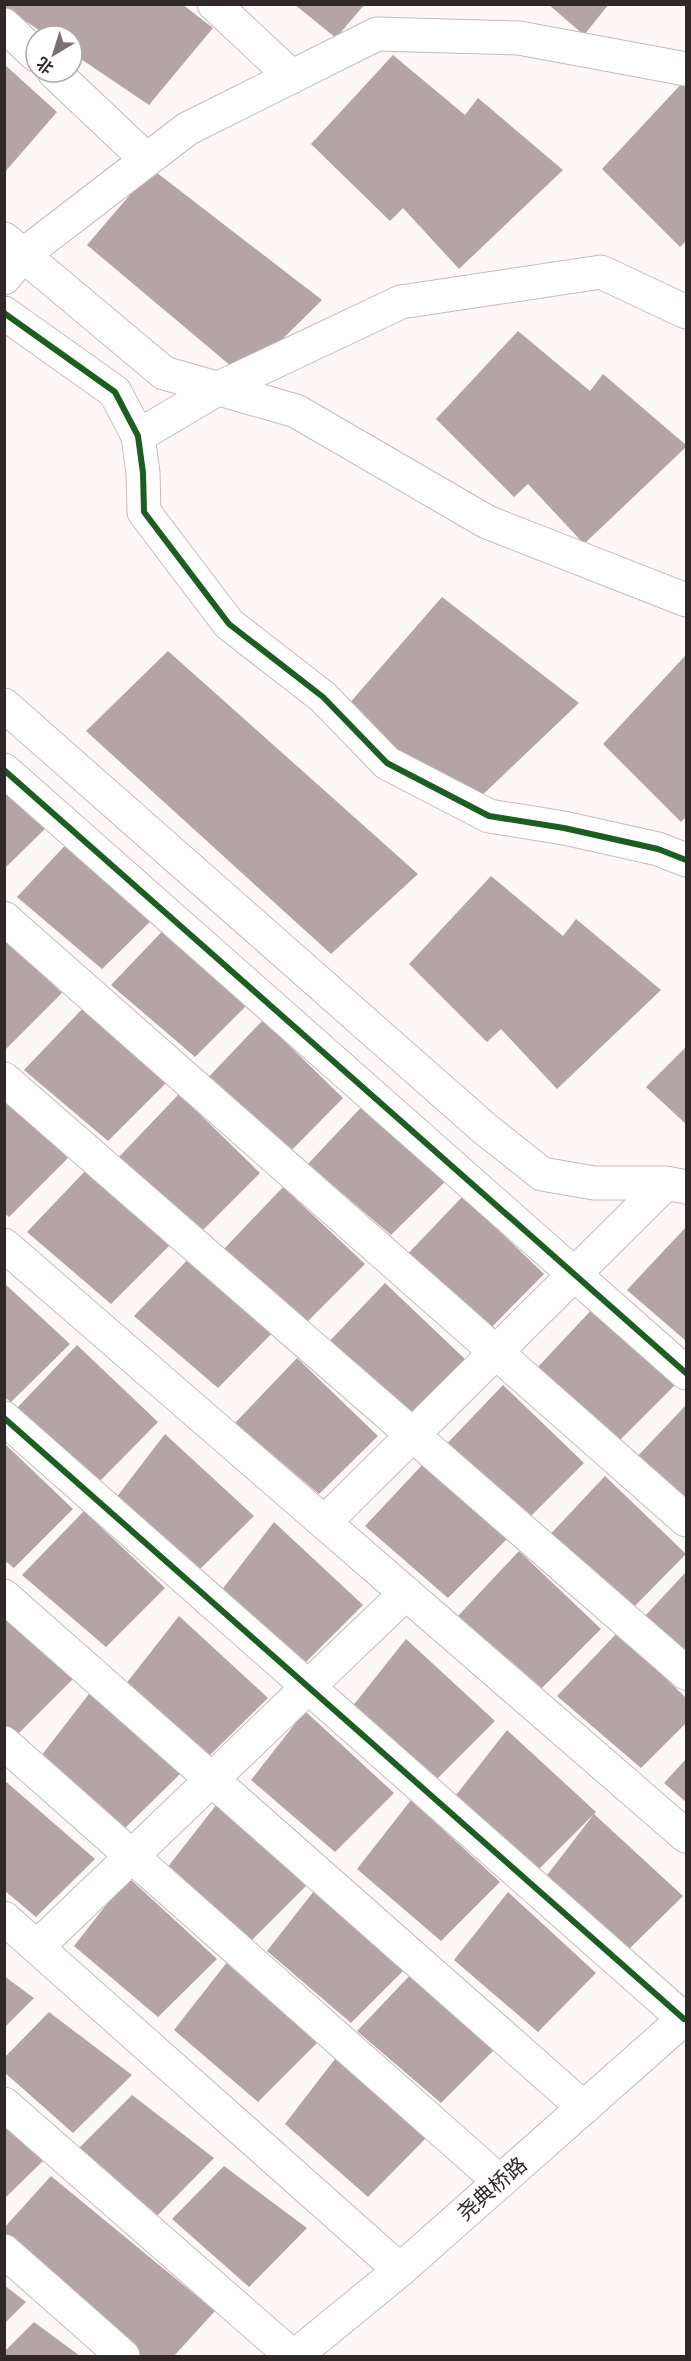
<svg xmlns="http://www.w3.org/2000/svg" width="691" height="2361" viewBox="0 0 691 2361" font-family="'Fira Sans','Noto Sans SC',sans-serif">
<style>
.building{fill:#b4a4a6}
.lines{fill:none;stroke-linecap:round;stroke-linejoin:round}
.minor-casing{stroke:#c3bcbd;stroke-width:35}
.tertiary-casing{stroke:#c3bcbd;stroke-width:35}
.minor{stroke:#fffefe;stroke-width:33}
.tertiary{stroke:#fffefe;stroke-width:33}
.cycleway-casing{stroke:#fff;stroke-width:10}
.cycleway{stroke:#1b5e20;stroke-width:6}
.labels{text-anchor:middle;stroke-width:6;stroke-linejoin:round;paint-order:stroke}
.street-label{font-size:21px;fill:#302828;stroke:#fff}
</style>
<rect width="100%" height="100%" fill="#fdf7f8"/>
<path class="building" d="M4 4H182L213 28 149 105 72 53V36H48L4 7Z
M294 4H365L336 38Z
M548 4H609L584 35Z
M393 55 465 115 478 98 563 170 459 269 403 208 390 221 311 144Z
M4 64 57 112 4 173Z
M684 81 686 83V241L680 247 602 169Z
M152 169 322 300 244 377 87 245Z
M518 331 590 391 603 374 686 445V447L584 544 528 484 514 497 436 419Z
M442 597 579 703 475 802 341 713Z
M168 651 418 874 331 954 86 731Z
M685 656 686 658V817L681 822 603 744Z
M4 779 51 823 4 869Z
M71 839 159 913 102 969 17 897Z
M491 876 563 936 576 919 661 990 557 1089 501 1029 487 1042 409 964Z
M173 920 254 998 195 1057 111 985Z
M4 938 62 993 4 1051Z
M86 1005 166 1083 108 1141 24 1070Z
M263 1020 343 1098 285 1157 201 1085Z
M686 1047V1124L646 1087Z
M179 1094 260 1173 202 1231 117 1159Z
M4 1097 68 1158 9 1217 4 1213Z
M369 1099 450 1177 391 1235 308 1164Z
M88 1168 169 1246 111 1304 27 1232Z
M283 1187 365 1264 306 1323 222 1251Z
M463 1196 544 1274 486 1333 402 1260Z
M686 1227V1341L627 1290Z
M195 1252 276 1329 218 1388 134 1316Z
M4 1283 70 1344 11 1402 4 1397Z
M385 1283 466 1360 407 1419 324 1347Z
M597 1304 678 1382 619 1441 536 1369Z
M77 1345 158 1422 100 1481 16 1409Z
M297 1358 378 1436 319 1494 235 1423Z
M503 1385 584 1463 525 1522 441 1450Z
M686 1405V1503L635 1459Z
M165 1434 254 1516 195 1574 112 1503Z
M4 1443 73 1509 14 1568 4 1560Z
M426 1461 507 1539 448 1598 365 1526Z
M605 1476 686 1554 628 1613 544 1541Z
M84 1511 165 1588 106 1647 22 1575Z
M274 1522 363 1605 305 1663 221 1591Z
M519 1551 601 1629 542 1688 458 1616Z
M686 1572V1651L645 1616Z
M4 1609 75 1677 17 1735 4 1724Z
M179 1616 268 1698 209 1756 125 1685Z
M618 1632 686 1698V1723L641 1768 557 1696Z
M406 1639 495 1721 437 1779 352 1707Z
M92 1690 181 1773 122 1831 38 1760Z
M305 1711 394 1793 335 1852 251 1780Z
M507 1730 596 1812 537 1871 453 1799Z
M686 1759V1802L664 1783Z
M4 1780 95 1859 36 1917 4 1890Z
M411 1800 500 1882 441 1941 357 1869Z
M217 1804 306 1886 247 1945 163 1873Z
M594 1814 683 1896 624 1954 541 1883Z
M128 1877 217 1959 158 2017 74 1946Z
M321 1882 410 1964 351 2023 267 1951Z
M508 1892 596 1973 538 2032 454 1960Z
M228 1961 317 2043 258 2102 174 2030Z
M414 1971 500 2044 441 2103 357 2031Z
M4 1976 34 1998 4 2028Z
M49 2012 132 2075 73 2133 4 2072V2058Z
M338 2055 427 2137 368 2197 285 2124Z
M132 2095 214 2158 156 2217 79 2148Z
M4 2127 46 2158 4 2199Z
M224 2166 307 2228 249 2287 172 2219Z
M51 2176 215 2311 174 2356H139L4 2236V2228Z
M4 2285 26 2302 4 2324Z
M34 2322 80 2356H4V2352Z"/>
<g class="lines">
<defs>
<path id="minor" d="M214 4 292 77
M4 25 36 55
M54 72 147 160
M4 239 164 373 296 411 487 522 686 600
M4 278 23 255 187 129 377 34 519 38 686 69
M4 313 115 392 138 436 143 473 144 512 229 624 323 697 387 763 489 816 564 828 658 849 686 860
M138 436 219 388 401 302 601 272 686 312
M4 705 484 1128 542 1174 594 1183H666L686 1187
M4 770 686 1373
M4 918 686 1520
M4 1079 686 1673
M4 1245 686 1836
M4 1418 684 2019
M325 1522 666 1183
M4 1596 584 2108
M4 1743 500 2182
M4 1918 400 2270
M37 1947 406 1593
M4 2104 292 2356
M4 2251 123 2356"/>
<path id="tertiary" d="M295 2356 400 2270 686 2017"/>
</defs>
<use href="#minor" class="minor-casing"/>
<use href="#tertiary" class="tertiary-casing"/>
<use href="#minor" class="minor"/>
<use href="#tertiary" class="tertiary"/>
<defs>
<path id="cycleway" d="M4 313 115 392 138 436 143 473 144 512 229 624 323 697 387 763 489 816 564 828 658 849 686 860
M4 770 686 1373
M4 1418 684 2019"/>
</defs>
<use href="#cycleway" class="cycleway-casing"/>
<use href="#cycleway" class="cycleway"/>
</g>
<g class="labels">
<g class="street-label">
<text transform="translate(492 2189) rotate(-41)" y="7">尧典桥路</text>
</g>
</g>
<rect width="691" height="2361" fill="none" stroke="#302828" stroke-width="12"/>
<g transform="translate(54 54) rotate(218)"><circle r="28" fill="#ffffff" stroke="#aca9a9" stroke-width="1.5"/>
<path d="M0-4.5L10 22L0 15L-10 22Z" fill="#787071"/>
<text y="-9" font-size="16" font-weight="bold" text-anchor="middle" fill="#302828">北</text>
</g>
</svg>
